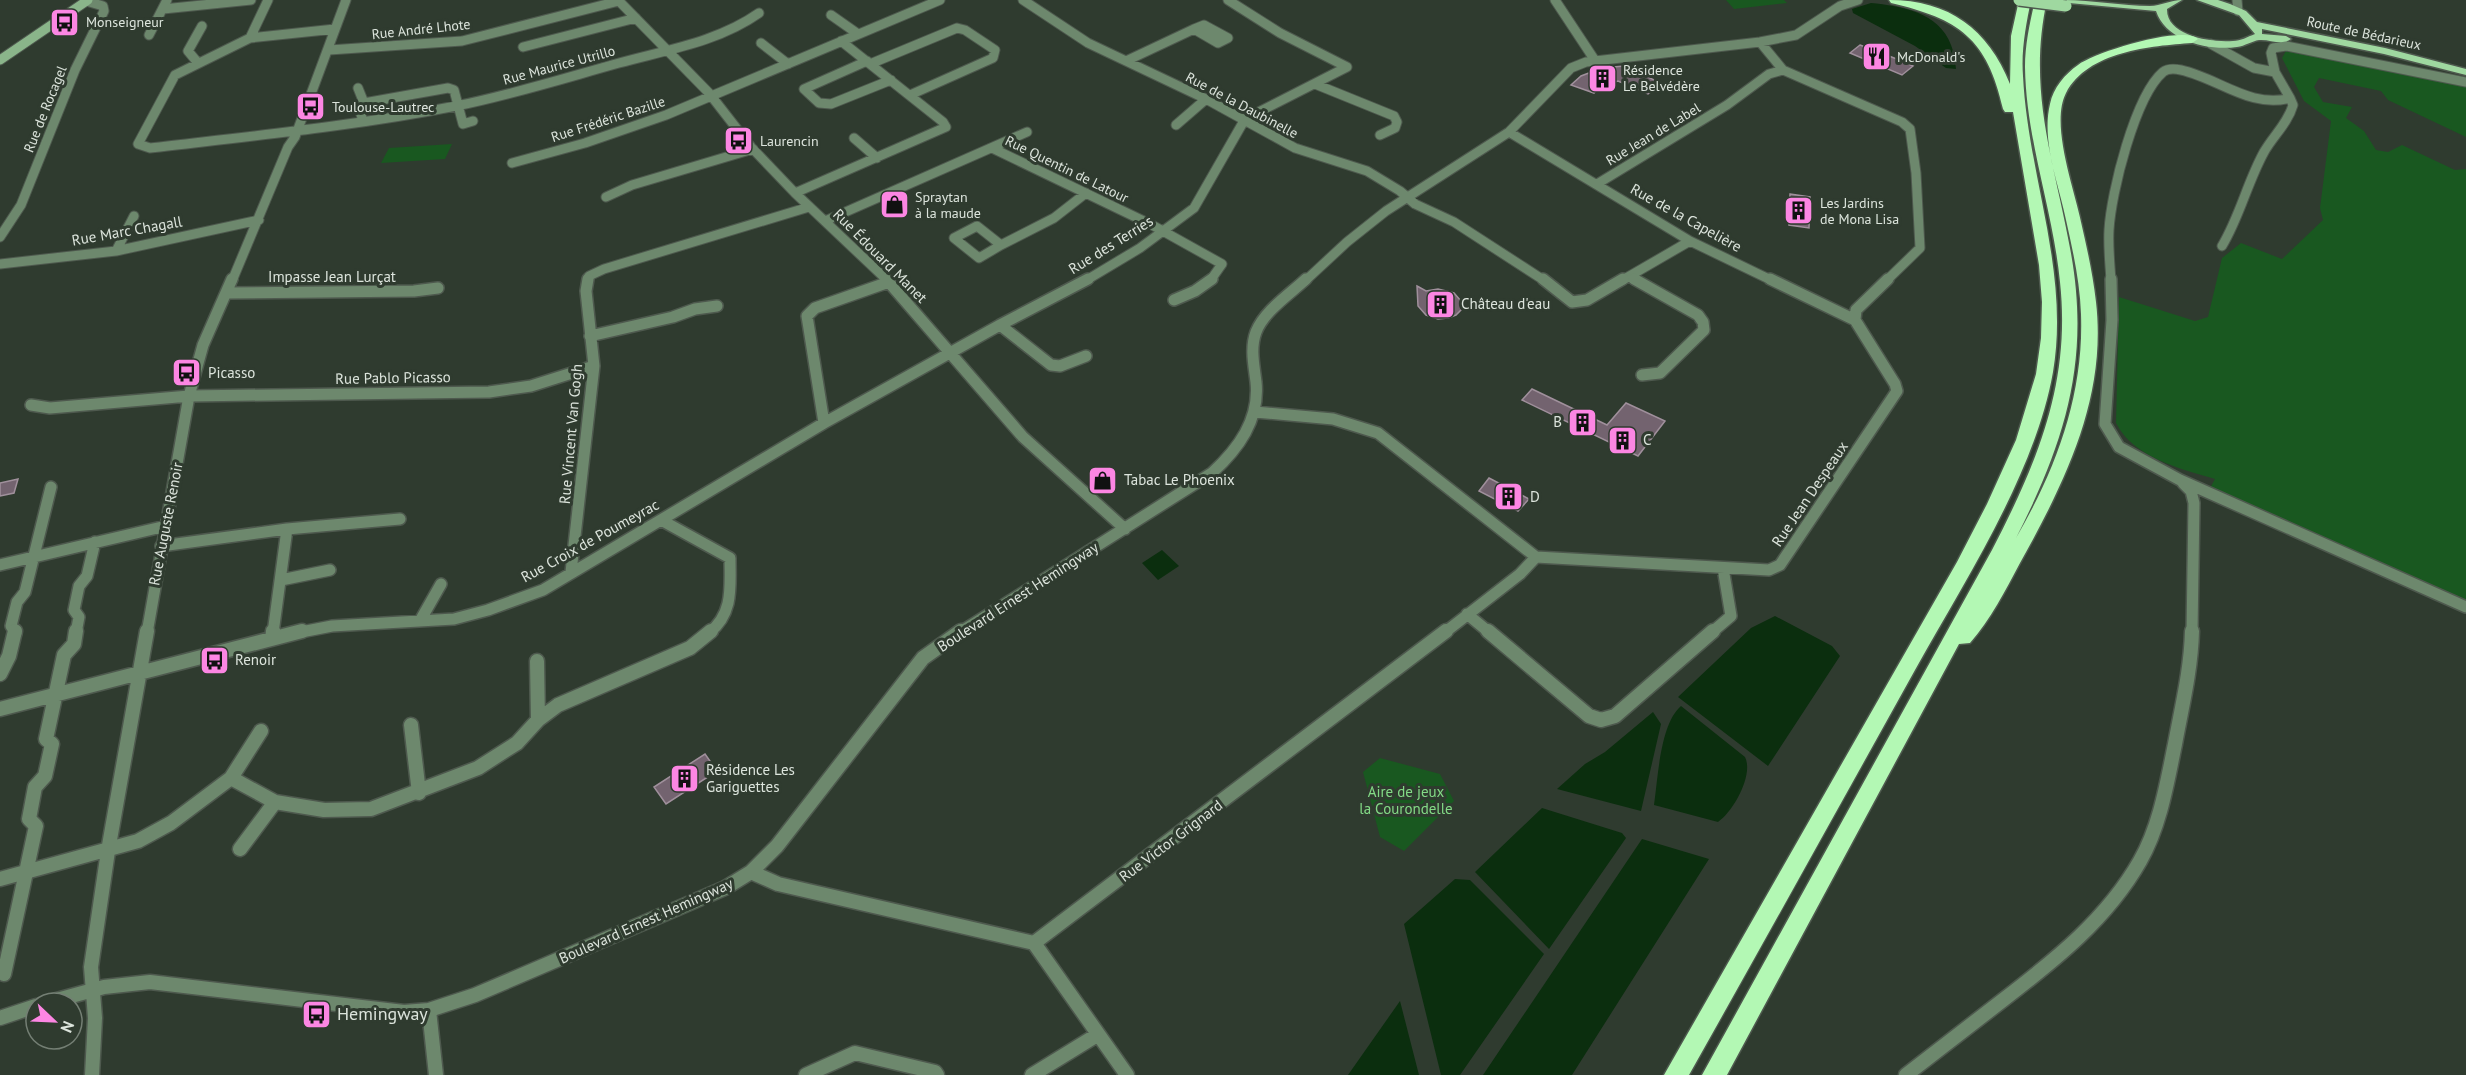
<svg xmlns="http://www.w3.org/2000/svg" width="2466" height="1075" viewBox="0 0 2466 1075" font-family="'PT Sans',sans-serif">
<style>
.green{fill:#195820}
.water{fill:#0b2e0e}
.building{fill:#73636f;stroke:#a0909c;stroke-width:1.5}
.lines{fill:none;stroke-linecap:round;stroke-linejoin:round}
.street-far2-casing{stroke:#4e594e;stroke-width:11}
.street-far1-casing{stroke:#4e594e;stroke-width:14}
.street-casing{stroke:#4e594e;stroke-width:17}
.secondary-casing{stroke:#4e594e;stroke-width:11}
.primary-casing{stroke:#4e594e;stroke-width:3}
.highway-casing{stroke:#4e594e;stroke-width:3}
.street-far2{stroke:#6d886d;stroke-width:9}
.street-far1{stroke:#6d886d;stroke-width:11}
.street{stroke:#6d886d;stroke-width:14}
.secondary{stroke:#8ab58a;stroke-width:9}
.primary{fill:#9fd8a0;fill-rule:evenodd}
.highway{fill:#b3f8b4;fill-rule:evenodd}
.primary-bridge-casing{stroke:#4e594e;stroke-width:14;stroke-linecap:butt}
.primary-bridge{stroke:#9fd8a0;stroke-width:11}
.labels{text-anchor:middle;stroke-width:6;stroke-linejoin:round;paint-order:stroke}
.far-poi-label{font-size:14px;fill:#dce4dc;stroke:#2f3b2f;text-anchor:start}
.far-street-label{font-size:14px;fill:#dce4dc;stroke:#2f3b2f}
.street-label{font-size:15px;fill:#dce4dc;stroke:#2f3b2f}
.poi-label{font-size:15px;fill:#dce4dc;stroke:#2f3b2f;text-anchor:start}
.park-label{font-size:15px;fill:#83da86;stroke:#2f3b2f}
.near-poi-label{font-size:18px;fill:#dce4dc;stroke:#2f3b2f;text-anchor:start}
</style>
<rect width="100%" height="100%" fill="#2f3b2f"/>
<path class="green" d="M1726 0H1784L1787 3 1734 9Z
M2287 49 2466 86V137L2388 100 2381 91 2319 78 2314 87 2323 102 2352 107 2346 118 2364 131 2376 150 2388 152 2402 145 2455 170 2466 169V602L2210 488 2215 479C2180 469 2133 457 2116 423L2119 297 2195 321 2208 317 2222 258 2241 243 2282 259 2323 220 2320 208 2331 121 2304 101 2282 58Z
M452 144 445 159 381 163 389 148Z
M1380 758 1440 774 1454 801 1404 851 1380 837 1363 772Z"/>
<path class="water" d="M1871 3C1901 6 1939 12 1951 45 1954 52 1955 61 1956 69L1946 68 1915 46 1853 13 1852 9Z
M1162 550 1179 566 1158 580 1142 563Z
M1775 616 1832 646 1840 656 1768 766 1678 697 1751 628Z
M1681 706 1745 757C1754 775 1733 812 1718 822L1654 805C1658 778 1660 724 1681 706Z
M1653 712 1661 724 1641 811 1557 789 1585 764 1605 752Z
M1542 808 1622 833 1626 838 1549 949 1475 872Z
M1642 839 1709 859 1572 1075H1483Z
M1455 879 1470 880 1544 954 1460 1075H1441L1404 924Z
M1400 1001 1419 1075H1348Z"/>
<path class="building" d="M1860 45 1902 61 1913 66 1902 75 1850 53Z
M1624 66 1663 84 1648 94 1618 81 1600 86 1594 93 1571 85 1581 76 1602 68Z
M1790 194 1810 197 1809 228 1789 225Z
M1417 286 1426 291 1438 289 1454 293 1461 301 1462 309 1456 315 1448 318 1438 319 1426 315 1418 306Z
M1532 389 1607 425 1626 403 1665 421 1638 456 1522 400Z
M1489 478 1529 499 1518 511 1479 491Z
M18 479 14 493 0 496V483Z
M705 754 717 771 666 804 654 787Z"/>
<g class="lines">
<defs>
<path id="street-far2" d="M618 0 709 93 751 147 795 193 888 281
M1023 0 1088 43 1206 99 1295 148 1367 171 1400 191 1415 204 1454 222 1545 281
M1228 0 1280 33 1347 67
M1555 0 1594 59
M2237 0 2238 11
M163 9 251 0
M831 15 858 34
M1204 25 1228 38 1218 43 1194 29Z
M335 29 250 38 175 75 138 144 150 148C252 136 355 126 456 106 511 95 565 78 619 63 666 50 718 42 759 13
M149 35 167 0
M250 38 268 0
M761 43 788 64
M523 47 636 18
M329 50 462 41 619 1
M867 61 804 89 819 103 831 104 891 80
M1126 61 1194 29
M198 63 188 51 202 26
M870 64 957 28 965 30 995 50 993 58 910 95
M1783 70 1902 122 1910 129 1916 173 1920 248 1886 281
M2275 72 2271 53 2273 48 2286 46 2466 82
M1315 84 1394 116 1397 122 1395 128 1380 135
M358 88 364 103
M363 121 359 108 364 103 448 88 454 90 463 124 473 121
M1176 125 1206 99
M1509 132 1690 241 1773 281
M854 138 877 158
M992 148 1152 225 1222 264 1210 281
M512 163 585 143 666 115 940 0
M1597 184 1727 105 1769 74 1783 70 1760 42
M795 193 946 127 943 122 841 41
M606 197 632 185 753 149
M825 221 1027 132
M977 226 1001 245 979 258 954 238Z
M0 237 21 205 75 70 104 11 103 6 86 1
M1001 245 1054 218 1086 193
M2222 246C2240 216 2247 183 2264 152 2273 136 2288 123 2293 105L2290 98
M116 251 134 216
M0 264 116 251 259 220
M1630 277 1637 281
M232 281 288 147 295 137 346 0
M588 281 589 276 604 269 809 207
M1085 281 1140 248 1194 208 1245 119 1347 67
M1305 281 1347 242 1386 211 1509 132 1571 68 1586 62 1760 42 1796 35 1840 6 1858 0
M1621 281 1690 241
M2111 281C2110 264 2108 247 2109 230 2111 193 2135 96 2163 72 2168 68 2176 69 2181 70 2218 78 2251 109 2290 98L2275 72 2254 68 2211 44"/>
<path id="street-far1" d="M886 279 1023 437 1125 529
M1543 279 1572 302 1587 300 1623 279
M1634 279 1698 315 1703 322 1704 330 1660 373 1642 375
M1770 279 1855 320
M2111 279 2112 320 2105 424 2119 447 2180 480 2466 607
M226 293 414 291 438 288
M1174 300 1195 291 1212 279
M1000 325 1051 365 1060 366 1086 356
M590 336 673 317 695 309 717 306
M31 405 50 408 189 396 489 392 531 386 594 366
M1255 412 1333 419 1378 433 1536 557 1769 570 1780 565 1897 391 1895 384 1855 320 1856 310 1888 279
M824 423 807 316 815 308 889 282
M2183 483 2191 491 2194 503 2192 633
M661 520 730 558C730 587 734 613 709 633
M287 529 400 519
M161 546 287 529 273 633
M0 565 166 526
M571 572 594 366 586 291 588 279
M281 580 330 570
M1467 614 1490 633
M420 621 441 584
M16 633 11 626 17 602 25 592 51 487
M76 633 79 617 74 610 79 586 87 576 95 542
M147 633 189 396 203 345 232 279
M296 633 332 626 454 619 488 610 543 590 824 423 1000 325 1088 279
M959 633 1212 473C1238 449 1260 420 1256 382 1254 365 1250 348 1256 332 1264 311 1290 294 1306 279
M1444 633 1520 574 1536 557
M1711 633 1731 616 1723 568"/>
<path id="street" d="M1488 631 1589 716 1601 720 1615 716 1713 631
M272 639 273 631
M537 661 538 720
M0 674 9 656 15 631
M0 709 302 631
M411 725 419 793
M231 778 261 731
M240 849 275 802
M751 872 778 884 1034 943 1446 631
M0 879 138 841 171 823 231 778 275 802 324 810 371 809 478 768 517 743 538 720 558 705 690 648 711 631
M1034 943 1127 1075
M4 974 36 826 29 819 35 787 45 776 52 744 46 739 64 655 74 644 76 631
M46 1003 104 987 150 982 404 1012 429 1010 475 995 725 888 751 872 777 846 923 658 961 631
M429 1010 436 1075
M0 1018 36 1006
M92 1075 95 1018 91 967 108 851 147 631
M806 1075 855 1053 935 1072 937 1075
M1032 1075 1097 1035
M1906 1075C1938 1050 1971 1025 2003 1000 2055 960 2107 919 2140 861 2160 826 2167 783 2175 744 2182 706 2191 670 2192 631"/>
<path id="secondary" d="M0 60 88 0"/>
<path id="primary" d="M2064 0C2093 0 2122 6 2150 6 2161 6 2170 0 2182 0L2167 9C2166 36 2212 43 2233 41 2241 41 2247 37 2255 34L2239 15 2197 0H2218L2230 4 2246 11 2257 22 2385 48 2466 69V75L2384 54 2262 29V34L2286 36 2291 39C2282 46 2270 39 2259 40 2252 41 2245 46 2237 47 2208 51 2166 41 2156 11L2069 3Z"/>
<path id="highway" d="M1889 0C1949 0 1988 29 2010 84L2011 36 2019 0H2031C2026 25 2021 50 2023 76 2028 176 2070 271 2053 372 2035 474 1965 580 1915 670 1840 805 1765 940 1689 1075H1664L1957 562 1987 504 2016 440 2036 374 2041 338 2042 302 2039 265 2013 112H2005L2003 109C1987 38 1959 19 1891 3Z
M2035 0H2047C2027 91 2054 160 2070 248 2091 358 2066 440 2016 538 2056 469 2084 395 2081 314 2080 283 2073 251 2066 220 2059 185 2041 141 2050 104 2053 88 2065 74 2078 65 2095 52 2183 25 2198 39L2192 43C2151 46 2088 51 2066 93 2050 124 2074 188 2081 222 2087 248 2093 275 2096 302 2107 398 2065 482 2020 563 2005 591 1991 619 1970 643L1959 644 1727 1075H1702L1992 550C2037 463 2071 383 2060 282 2053 210 2026 140 2025 67 2025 44 2030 22 2035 0Z"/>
</defs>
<use href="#street-far2" class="street-far2-casing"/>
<use href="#street-far1" class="street-far1-casing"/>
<use href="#street" class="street-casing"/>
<use href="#secondary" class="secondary-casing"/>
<use href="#primary" class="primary-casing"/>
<use href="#highway" class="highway-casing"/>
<use href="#street-far2" class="street-far2"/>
<use href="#street-far1" class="street-far1"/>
<use href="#street" class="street"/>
<use href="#secondary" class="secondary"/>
<use href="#primary" class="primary"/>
<use href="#highway" class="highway"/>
<defs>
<path id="primary-bridge" d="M2019 0 2066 6"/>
</defs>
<use href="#primary-bridge" class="primary-bridge-casing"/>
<use href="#primary-bridge" class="primary-bridge"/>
</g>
<defs>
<symbol id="bus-square" viewBox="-11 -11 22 22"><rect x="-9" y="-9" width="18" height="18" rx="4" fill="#fc86e3" stroke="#2f3b2f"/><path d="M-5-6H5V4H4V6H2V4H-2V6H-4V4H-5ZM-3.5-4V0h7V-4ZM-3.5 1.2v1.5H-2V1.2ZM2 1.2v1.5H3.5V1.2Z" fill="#111"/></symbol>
<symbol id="restaurant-square" viewBox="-11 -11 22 22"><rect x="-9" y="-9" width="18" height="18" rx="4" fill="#fc86e3" stroke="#2f3b2f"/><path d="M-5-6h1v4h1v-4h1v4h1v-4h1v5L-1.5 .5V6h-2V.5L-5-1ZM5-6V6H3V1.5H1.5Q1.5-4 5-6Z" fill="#111"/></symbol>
<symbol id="building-square" viewBox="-11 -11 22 22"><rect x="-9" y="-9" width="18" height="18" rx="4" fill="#fc86e3" stroke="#2f3b2f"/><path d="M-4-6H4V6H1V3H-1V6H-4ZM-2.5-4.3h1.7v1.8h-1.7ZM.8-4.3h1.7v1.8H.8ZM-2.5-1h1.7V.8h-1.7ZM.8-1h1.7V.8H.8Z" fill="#111"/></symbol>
<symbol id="shop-square" viewBox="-11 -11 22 22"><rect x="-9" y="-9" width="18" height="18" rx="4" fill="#fc86e3" stroke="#2f3b2f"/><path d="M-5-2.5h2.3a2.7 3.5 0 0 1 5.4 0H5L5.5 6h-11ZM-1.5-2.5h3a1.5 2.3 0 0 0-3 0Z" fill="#111"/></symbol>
</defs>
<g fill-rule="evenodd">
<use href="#bus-square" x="48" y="6" width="33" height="33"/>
<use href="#restaurant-square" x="1860" y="40" width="33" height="33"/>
<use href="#building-square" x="1586" y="62" width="33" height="33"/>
<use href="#bus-square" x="294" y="90" width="33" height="33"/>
<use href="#bus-square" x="722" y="124" width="33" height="33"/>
<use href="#shop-square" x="878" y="188" width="33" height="33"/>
<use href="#building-square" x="1782" y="194" width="33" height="33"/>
<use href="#building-square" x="1424" y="288" width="33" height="33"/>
<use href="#bus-square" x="170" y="356" width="33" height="33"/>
<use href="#building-square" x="1566" y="406" width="33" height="33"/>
<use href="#building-square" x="1606" y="424" width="33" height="33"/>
<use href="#shop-square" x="1086" y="464" width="33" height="33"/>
<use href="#building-square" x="1492" y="480" width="33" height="33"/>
<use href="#bus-square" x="198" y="644" width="33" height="33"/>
<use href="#building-square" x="668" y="762" width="33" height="33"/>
<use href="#bus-square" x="300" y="998" width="33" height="33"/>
</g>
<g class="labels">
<g class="far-poi-label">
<text x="86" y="27">Monseigneur</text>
<text x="1897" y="62">McDonald's</text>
<text x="1623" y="75">Résidence<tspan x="1623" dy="16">Le Belvédère</tspan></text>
<text x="332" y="112">Toulouse-Lautrec</text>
<text x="760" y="146">Laurencin</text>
<text x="915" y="202">Spraytan<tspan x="915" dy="16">à la maude</tspan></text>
<text x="1820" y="208">Les Jardins<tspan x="1820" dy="16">de Mona Lisa</tspan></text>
</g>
<g class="far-street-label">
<text transform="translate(421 29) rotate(-6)" y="5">Rue André Lhote</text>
<text transform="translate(2364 33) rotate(12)" y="5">Route de Bédarieux</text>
<text transform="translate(559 65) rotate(-15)" y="5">Rue Maurice Utrillo</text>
<text transform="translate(1242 105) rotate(28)" y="5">Rue de la Daubinelle</text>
<text transform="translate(45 109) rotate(-68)" y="5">Rue de Rocagel</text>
<text transform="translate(608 119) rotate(-18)" y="5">Rue Frédéric Bazille</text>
<text transform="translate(1653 134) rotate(-31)" y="5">Rue Jean de Label</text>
<text transform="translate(1067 169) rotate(26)" y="5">Rue Quentin de Latour</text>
</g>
<g class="street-label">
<text transform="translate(1686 218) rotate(29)" y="5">Rue de la Capelière</text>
<text transform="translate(127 231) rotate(-10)" y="5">Rue Marc Chagall</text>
<text transform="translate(1111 245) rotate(-32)" y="5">Rue des Terries</text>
<text transform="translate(880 256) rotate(45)" y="5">Rue Édouard Manet</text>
<text x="332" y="282">Impasse Jean Lurçat</text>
<text transform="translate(393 378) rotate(-1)" y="5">Rue Pablo Picasso</text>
<text transform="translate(571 434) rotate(-85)" y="5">Rue Vincent Van Gogh</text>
<text transform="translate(1810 494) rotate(-56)" y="5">Rue Jean Despeaux</text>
<text transform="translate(166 524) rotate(-79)" y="5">Rue Auguste Renoir</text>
<text transform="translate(590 541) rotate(-29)" y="5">Rue Croix de Poumeyrac</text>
<text transform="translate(1018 597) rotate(-33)" y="5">Boulevard Ernest Hemingway</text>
<text transform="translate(1171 841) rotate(-37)" y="5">Rue Victor Grignard</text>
<text transform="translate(646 921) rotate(-24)" y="5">Boulevard Ernest Hemingway</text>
</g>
<g class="poi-label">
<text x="1461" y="309">Château d'eau</text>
<text x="208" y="378">Picasso</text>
<text x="1562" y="427" text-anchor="end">B</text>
<text x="1643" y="445">C</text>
<text x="1124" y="485">Tabac Le Phoenix</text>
<text x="1530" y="502">D</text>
<text x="235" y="665">Renoir</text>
<text x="706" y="775">Résidence Les<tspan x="706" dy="17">Gariguettes</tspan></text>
</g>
<g class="park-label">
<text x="1406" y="797">Aire de jeux<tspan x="1406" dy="17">la Courondelle</tspan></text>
</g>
<g class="near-poi-label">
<text x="337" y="1020">Hemingway</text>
</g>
</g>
<g transform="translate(54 1021) rotate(113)"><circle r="28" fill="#2f3b2f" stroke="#747f74" stroke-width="1.5"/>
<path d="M0-4.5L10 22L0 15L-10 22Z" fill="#fc86e3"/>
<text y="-9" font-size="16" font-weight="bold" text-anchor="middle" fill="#dce4dc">N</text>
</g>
</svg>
